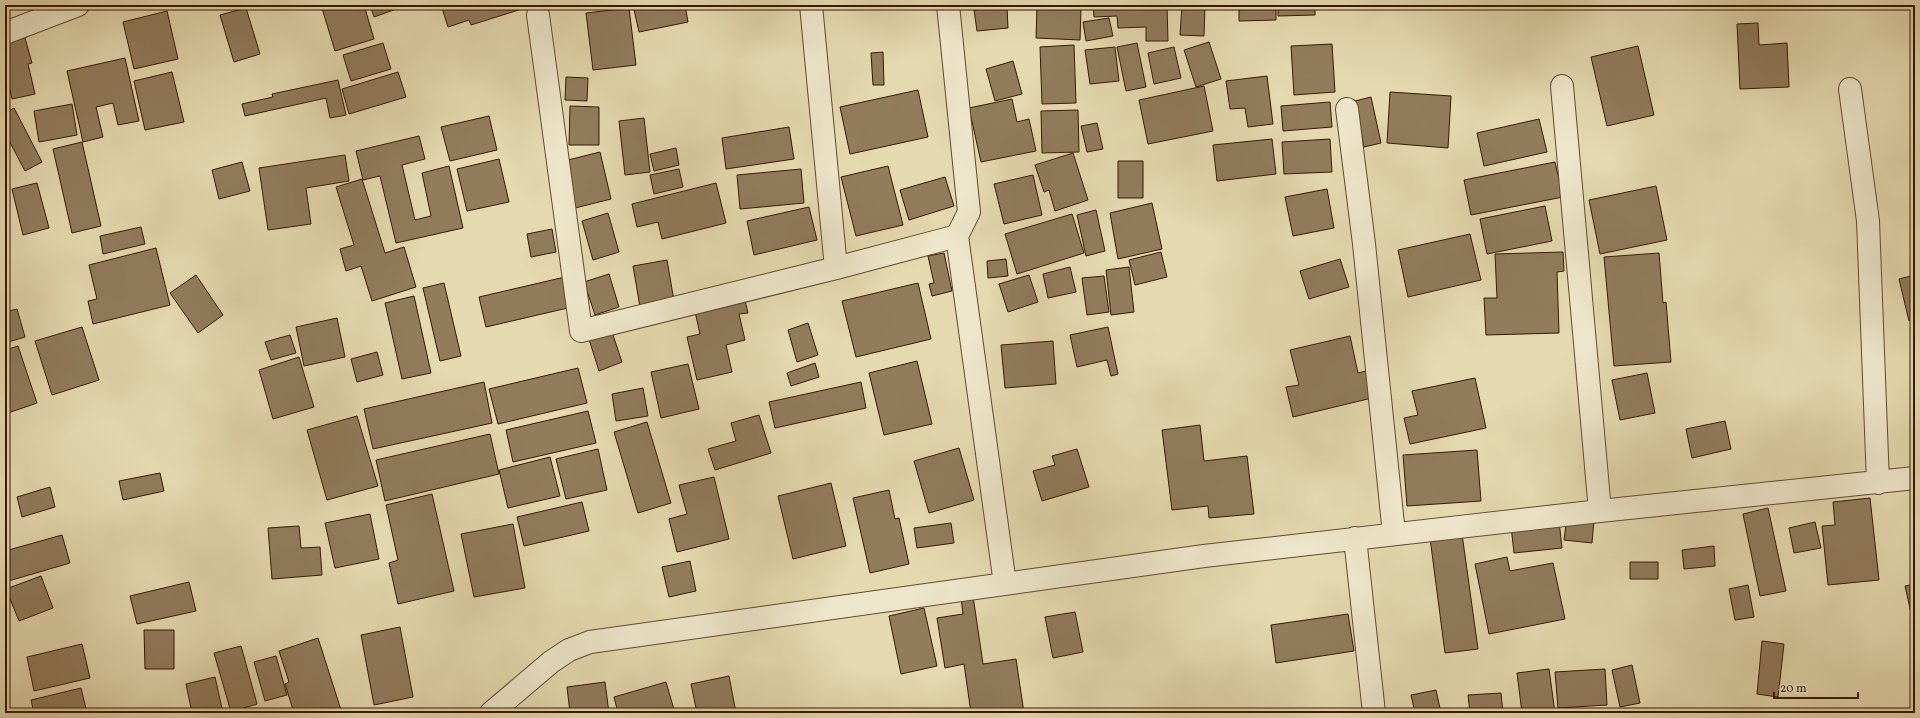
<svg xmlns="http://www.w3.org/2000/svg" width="1920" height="718" viewBox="0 0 1920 718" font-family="Vollkorn,serif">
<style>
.building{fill:#917c5c;stroke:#371803}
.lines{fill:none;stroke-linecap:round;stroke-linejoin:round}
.minor-casing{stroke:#62482e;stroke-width:24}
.minor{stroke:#eee6cb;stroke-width:22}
</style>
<rect width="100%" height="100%" fill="#e5d9af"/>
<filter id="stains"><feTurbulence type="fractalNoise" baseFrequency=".005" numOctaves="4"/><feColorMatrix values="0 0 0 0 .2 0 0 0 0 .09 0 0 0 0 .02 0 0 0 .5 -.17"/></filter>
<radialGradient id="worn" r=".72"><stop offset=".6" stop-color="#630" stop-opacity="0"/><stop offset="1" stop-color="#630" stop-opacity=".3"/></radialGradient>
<path class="building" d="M321 5H364L374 39 335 51Z
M370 5H402V7L374 17Z
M441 5H524L525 8 471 25 469 20 448 27Z
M633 5H685L688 22 639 32Z
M1093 5 1167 6 1168 41H1146V27L1118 28 1117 16 1094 17Z
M1182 5H1205L1204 36 1180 35Z
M1239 5H1276V20L1239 21Z
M1278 5H1315V15L1278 16Z
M1037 6 1081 8 1080 40 1036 38Z
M1007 7 1008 28 977 31 974 10Z
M246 8 260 54 234 62 220 15Z
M629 8 636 65 593 70 586 13Z
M167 11 178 59 134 69 123 22Z
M1109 18 1113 36 1086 41 1083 22Z
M1758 23 1759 45 1787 43 1789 87 1740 89 1737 24Z
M25 38 32 63 28 64 35 94 12 99 5 69V43Z
M1209 42 1221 79 1196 87 1184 50Z
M383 43 391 69 351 81 343 55Z
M1137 43 1146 87 1126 91 1117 47Z
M1332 44 1335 92 1294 95 1291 46Z
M1074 45 1076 103 1042 104 1040 47Z
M1638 46 1654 115 1607 126 1591 57Z
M1115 47 1119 81 1090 84 1085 50Z
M1174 47 1181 78 1154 84 1148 53Z
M883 52 884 85H873L871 53Z
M125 58 139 121 118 125 113 103 96 107 103 137 83 142 67 71Z
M1013 61 1022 94 995 101 986 69Z
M172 72 184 122 145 130 134 81Z
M398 72 406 97 349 114 342 89Z
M1267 76 1273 124 1248 127 1245 108 1230 109 1226 81Z
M566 77 588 78 587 101 565 100Z
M338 80 346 115 330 118 326 98 245 116 242 104 273 97 272 94Z
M1204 86 1213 131 1148 144 1139 100Z
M918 90 928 137 850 154 840 107Z
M1390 92 1451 96 1448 148 1387 143Z
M1371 97 1381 143 1364 147 1355 101Z
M1012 99 1017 122 1029 119 1036 151 981 162 969 108Z
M1330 102 1332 127 1283 131 1281 106Z
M72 104 77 135 39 142 34 111Z
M570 106 599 107V145H569Z
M14 108 42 162 25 171 5 133V113Z
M1078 110 1079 152 1042 153 1041 111Z
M489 116 497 150 450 161 441 127Z
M644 118 650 172 625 175 619 121Z
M1539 119 1547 152 1484 166 1477 133Z
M1097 123 1103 149 1087 152 1081 126Z
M789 127 794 159 726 169 722 138Z
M419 136 425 159 402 165 415 220 431 216 422 173 449 166 463 228 396 243 380 176 363 180 356 151Z
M1272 139 1276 174 1217 181 1213 145Z
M1330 139 1332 172 1284 174 1282 142Z
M82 142 101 226 72 233 53 149Z
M676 148 679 165 654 171 650 154Z
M600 152 611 199 575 208 564 161Z
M1073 153 1088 200 1055 211 1049 190 1044 192 1035 165Z
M345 155 349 181 306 188 311 224 268 230 259 168Z
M499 159 509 202 467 211 457 169Z
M1118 161H1143V198H1118Z
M242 162 250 191 219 199 212 170Z
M1555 162 1563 197 1471 215 1464 180Z
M888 166 903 225 856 236 841 177Z
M679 169 683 187 654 194 650 175Z
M801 169 804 203 740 209 737 175Z
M1033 175 1042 215 1004 224 994 184Z
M945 177 954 206 909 220 900 190Z
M1915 178V198L1911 179Z
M362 179 385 253 404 247 416 287 372 301 361 266 346 271 340 249 354 245 336 187Z
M37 183 49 228 23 235 12 189Z
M716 183 726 223 662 239 658 222 637 227 632 204Z
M1656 186 1667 240 1600 254 1589 200Z
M1327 189 1334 228 1293 236 1285 197Z
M1152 203 1162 249 1118 259 1110 213Z
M1545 206 1552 241 1487 254 1480 219Z
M809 207 817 240 754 255 747 221Z
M1096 210 1105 251 1086 256 1077 215Z
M608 213 619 252 593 260 582 221Z
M1072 214 1084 253 1017 274 1005 234Z
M141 227 145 244 103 254 100 236Z
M552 229 556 252 531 257 527 234Z
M1470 234 1481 280 1408 297 1398 250Z
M156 248 170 305 93 324 88 301 97 299 89 265Z
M1161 252 1167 277 1135 285 1129 260Z
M1563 252 1564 271 1557 272 1559 333 1486 335 1484 298H1497L1495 254Z
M944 253 952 291 932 296 929 284 934 283 928 256Z
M1659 253 1663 303 1666 302 1671 362 1614 366 1604 257Z
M1006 259 1008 276 988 278 987 261Z
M1340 259 1349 287 1309 299 1300 271Z
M667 260 674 301 640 307 633 266Z
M1070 267 1076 292 1048 298 1043 274Z
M1129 267 1134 312 1111 315 1106 270Z
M609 274 619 307 595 315 584 282Z
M196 275 223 315 198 333 170 293Z
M1029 275 1038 302 1008 312 999 284Z
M1915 275V319L1909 321 1899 279Z
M1104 276 1109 312 1087 315 1082 278Z
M565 277 572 307 486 327 479 297Z
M444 283 461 356 440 361 423 288Z
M918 283 931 339 856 357 842 301Z
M414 296 431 373 402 379 385 303Z
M744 296 748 313 739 314 745 340 726 345 732 372 697 380 687 337 700 334 694 307Z
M17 309 25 337 5 343V312Z
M337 318 345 357 304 366 296 327Z
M808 323 818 355 797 362 788 330Z
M82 327 99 380 52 395 35 341Z
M1108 327 1118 374 1111 376 1107 360 1077 367 1070 335Z
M611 329 622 362 599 371 588 336Z
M290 335 296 353 271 360 265 342Z
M1350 336 1358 373 1366 371 1372 398 1293 417 1286 387 1299 385 1290 350Z
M1053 341 1056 384 1005 388 1001 345Z
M18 346 37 403 5 414V350Z
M377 352 383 375 357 382 351 359Z
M299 357 314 407 273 419 259 370Z
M917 361 932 424 884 435 869 373Z
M815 363 819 377 791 386 787 373Z
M688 364 699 409 661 418 651 372Z
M578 368 587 403 498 424 489 389Z
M1647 373 1655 413 1620 420 1612 380Z
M1475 378 1486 428 1410 444 1404 418 1418 415 1412 391Z
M484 382 492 423 373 449 364 409Z
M861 382 866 408 775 428 769 402Z
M643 388 648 416 616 421 612 394Z
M588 411 596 443 513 462 506 430Z
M759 415 771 453 715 470 708 449 736 441 731 423Z
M357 416 378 486 327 500 307 430Z
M1725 421 1731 449 1692 458 1686 429Z
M647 422 671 503 638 513 614 432Z
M1200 425 1204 461 1247 456 1254 514 1209 518 1208 506 1172 510 1162 430Z
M490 434 499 474 385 501 376 460Z
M959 448 974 500 929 513 914 461Z
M598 449 607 490 566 499 556 459Z
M1077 449 1089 487 1042 501 1033 471 1055 465 1052 456Z
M1477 450 1481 501 1407 506 1403 455Z
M550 457 560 496 508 508 499 470Z
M160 473 164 491 123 500 119 481Z
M714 477 729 539 677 552 669 519 687 514 679 485Z
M831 483 846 546 793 559 778 496Z
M50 487 55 507 22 517 17 497Z
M889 490 895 519 899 518 909 564 870 573 853 498Z
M432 494 454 591 398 604 389 563 398 560 386 505Z
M1870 498 1879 580 1828 585 1822 526 1835 525 1833 502Z
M582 502 589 531 524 546 517 517Z
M1768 508 1786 591 1760 596 1743 514Z
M370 514 379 559 335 568 325 523Z
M1567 517 1594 520 1592 543 1564 540Z
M1559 521 1562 548 1514 553 1511 526Z
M1815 522 1821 548 1794 553 1789 528Z
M951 523 954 543 917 548 914 528Z
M513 524 525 588 474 597 461 534Z
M299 526 301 548 320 547 322 575 272 579 268 528Z
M1462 534 1478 649 1445 653 1430 538Z
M62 535 70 563 5 582V551Z
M1714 546 1715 566 1684 569 1682 550Z
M1507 557 1510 571 1553 563 1565 619 1489 634 1475 564Z
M690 561 696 591 669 597 662 567Z
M1630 562H1658V579H1630Z
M41 576 53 608 19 621 6 589Z
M189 582 196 611 137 624 130 596Z
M1915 584V626H1914L1905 586Z
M1748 585 1754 617 1735 620 1729 589Z
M973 596 983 664 1016 659 1024 713H971L964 664 945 668 937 618 963 614 961 598Z
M924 608 937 666 901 674 889 616Z
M1075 612 1083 652 1053 658 1045 617Z
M1348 614 1354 651 1276 663 1271 625Z
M400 627 413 697 374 705 361 635Z
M144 630H174V669H145Z
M318 638 341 710 331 713H294L285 684 289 682 279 651Z
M1762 641 1784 644 1778 697 1757 694Z
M82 644 90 678 34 691 27 657Z
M241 646 257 704 231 712 214 653Z
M276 656 287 695 265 701 254 662Z
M1632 665 1640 703 1620 707 1612 670Z
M1549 669 1555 713H1522L1517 673Z
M1605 669 1607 705 1558 708 1555 672Z
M729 676 736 713H697L691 684Z
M215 677 223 713H192L186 684Z
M605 682 609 713H570L567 687Z
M666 682 675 713H618L614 697Z
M81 688 87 713H34L31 700Z
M1436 690 1441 713H1415L1411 695Z
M1501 693 1503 713H1470L1468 695Z"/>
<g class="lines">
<defs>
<path id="minor" d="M811 5 836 268
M538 15 581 331 836 268 957 236 969 212 948 5
M5 33 78 5
M1562 86 1600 511
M1850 89 1868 221 1878 483
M1347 109 1364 244 1394 534
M957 236 1005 584
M1355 538 1374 713
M491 713 551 662 569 650 590 642 1204 556 1600 511 1915 478"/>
</defs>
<use href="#minor" class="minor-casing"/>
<use href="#minor" class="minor"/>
</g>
<rect width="1920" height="718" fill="none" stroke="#e5d9af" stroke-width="20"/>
<rect x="6" y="6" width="1908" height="706" fill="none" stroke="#371803" stroke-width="2"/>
<rect x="10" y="10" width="1900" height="698" fill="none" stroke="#371803"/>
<path d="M1774 692v6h84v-6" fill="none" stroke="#371803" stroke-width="2"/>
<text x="1780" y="692" font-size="12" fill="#371803" stroke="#eee6cb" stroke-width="3" paint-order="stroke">20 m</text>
<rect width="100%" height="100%" filter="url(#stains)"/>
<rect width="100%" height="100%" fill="url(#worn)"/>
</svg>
